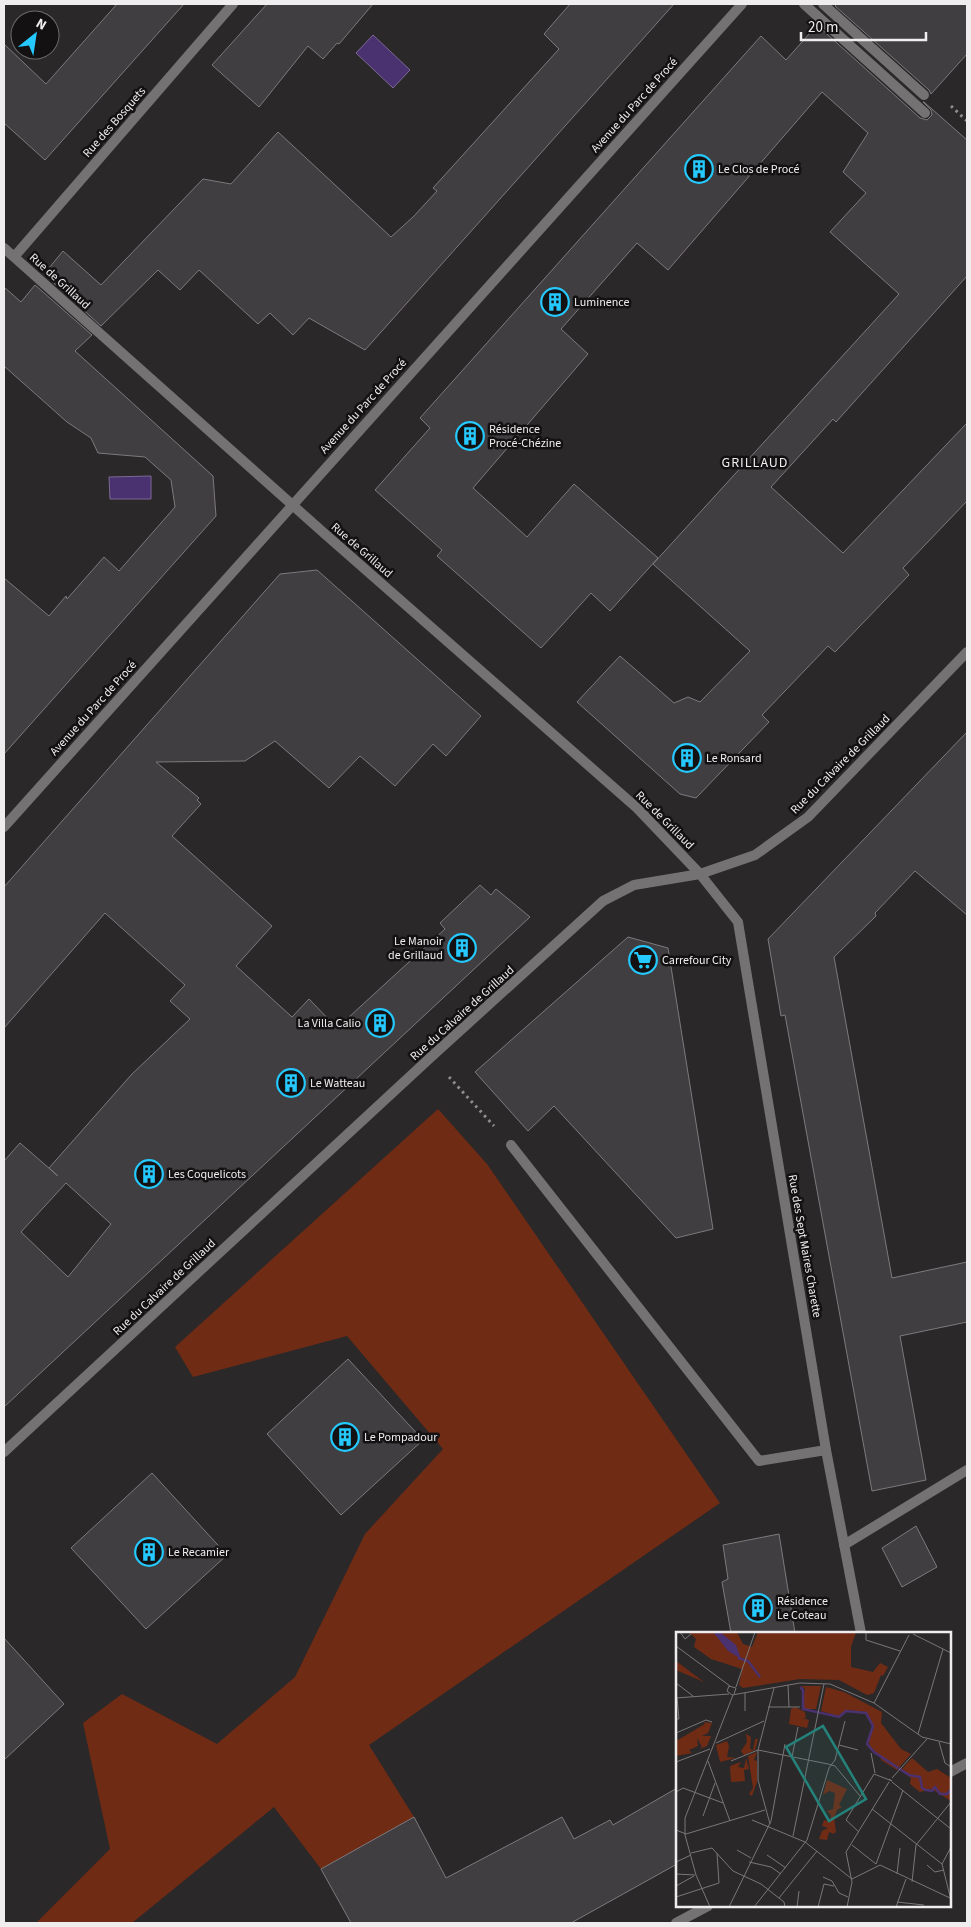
<svg xmlns="http://www.w3.org/2000/svg" width="971" height="1927" viewBox="0 0 971 1927" font-family="'Source Sans 3',sans-serif">
<style>
.green{fill:#702b15}
.water{fill:#4a316f;stroke:#7c6995}
.building{fill:#413e41;stroke:#7d7a7e;fill-rule:evenodd}
.lines{fill:none;stroke-linecap:round;stroke-linejoin:round}
.path{stroke:#908d8e;stroke-width:3;stroke-dasharray:2.5 4;stroke-linecap:butt}
.service{stroke:#747272;stroke-width:10}
.minor{stroke:#747272;stroke-width:10}
.labels{text-anchor:middle;stroke-width:5;stroke-linejoin:round;paint-order:stroke}
.street-label{font-size:12px;fill:#efedee;stroke:#131112}
.poi-label{font-size:12px;fill:#efedee;stroke:#131112;text-anchor:start}
.neighbourhood-label{font-size:14px;letter-spacing:1px;fill:#efedee;stroke:#131112}
.inset-river{fill:none;stroke:#4a316f;stroke-width:2.5}
.inset-road{fill:none;stroke:#797778;stroke-width:1}
.view{fill:#25827b;fill-opacity:0.15;stroke:#25827b;stroke-width:2.5}
.inset-edge{fill:none;stroke:#efedee;stroke-width:2.5}
</style>
<rect width="100%" height="100%" fill="#2b2829"/>
<path class="green" d="M438 1109 487 1164 720 1503 369 1745 414 1817 321 1869 274 1807 132 1923H36L110 1849 83 1723 122 1694 217 1744 295 1677 365 1534 443 1449 347 1336 193 1377 175 1347Z"/>
<path class="water" d="M373 35 410 70 393 88 356 53Z
M151 476V499H110L109 477Z"/>
<path class="building" d="M117 4H184L45 160 4 123V44L46 84Z
M267 4H373L339 44 337 43 323 59 308 46 259 107 212 65Z
M570 4H674L365 350 309 318 293 335 270 313 258 324 199 270 180 290 158 270 101 326 44 274 63 251 101 285 203 179 231 184 278 132 391 237 414 216 437 191 433 188 559 49 544 34Z
M837 4H967V54L931 94 929 90 835 6Z
M817 25 920 118 927 120 932 115 931 110 923 102H924L967 140V276L836 422 833 419 771 487 843 553 967 423V501L903 568 909 575 835 652 828 646 762 715 769 722 696 798 680 794 577 702 620 656 674 703 688 697 700 702 750 651 653 564 899 294 830 232 866 193 843 172 868 133 822 92 668 270 637 243 561 329 588 354 473 488 527 537 574 484 658 558 610 611 591 593 541 648 437 556 442 550 375 490 430 428 420 418 761 36 786 60Z
M35 285 92 335 75 351 213 476 216 516 4 754V578L49 616 66 596 67 599 104 557 119 571 175 507 171 480 145 457 98 453 91 438 67 422 4 366V287L21 302Z
M317 570 481 716 446 756 433 744 395 786 360 756 329 788 275 741 245 761 156 762 199 798 197 800 201 804 172 836 272 926 236 966 292 1017 309 999 337 1028 445 929 440 923 480 885 491 895 496 889 530 917 4 1407V1161L20 1143 58 1176 49 1168 132 1074 190 1019 170 1001 185 985 105 913 4 1028V887L280 574ZM66 1183 111 1224 68 1277 21 1232Z
M967 732V915L915 871 875 913 876 916 834 957 892 1278 967 1262V1322L900 1336 926 1480 872 1491 785 1015 781 1016 768 939Z
M628 937 668 948 713 1229 676 1238 554 1106 528 1131 475 1072Z
M348 1359 423 1440 341 1515 267 1434Z
M152 1473 227 1555 146 1629 71 1548Z
M916 1526 937 1567 902 1587 882 1548Z
M779 1534 795 1633H731L722 1582 728 1579 723 1545Z
M4 1638 64 1704 4 1760Z
M677 1788V1864L571 1923H351L321 1869 414 1817 446 1878 562 1817 574 1839 610 1820 613 1825Z"/>
<g class="lines">
<path class="path" d="M951 106 967 121
M449 1077 494 1126"/>
<path class="service" d="M804 4 925 113
M511 1145 759 1461 826 1450
M844 1545 967 1470"/>
<path class="minor" d="M823 4 924 95
M4 248 325 534 637 808 700 874 738 922 826 1450 861 1633
M14 257 233 4
M4 827 742 4
M4 1452 431 1057 603 901 634 885 700 874 755 855 808 817 967 652
M950 1772 967 1763
M676 1923 708 1906"/>
</g>
<defs>
<symbol id="building-ring" viewBox="-11 -11 22 22"><circle r="9.5" fill="#131112" stroke="#25c9fe" stroke-width="1.5"/><path d="M-4-6H4V6H1V3H-1V6H-4ZM-2.5-4.3h1.7v1.8h-1.7ZM.8-4.3h1.7v1.8H.8ZM-2.5-1h1.7V.8h-1.7ZM.8-1h1.7V.8H.8Z" fill="#25c9fe"/></symbol>
<symbol id="supermarket-ring" viewBox="-11 -11 22 22"><circle r="9.5" fill="#131112" stroke="#25c9fe" stroke-width="1.5"/><path d="M-6-5.5h2.5l.6 2H6L4.5 2H-2.5L-4.4-4H-6ZM-1.5 3.2a1.3 1.3 0 1 0 .1 0ZM3 3.2a1.3 1.3 0 1 0 .1 0Z" fill="#25c9fe"/></symbol>
</defs>
<g fill-rule="evenodd">
<use href="#building-ring" x="683" y="153" width="32" height="32"/>
<use href="#building-ring" x="539" y="286" width="32" height="32"/>
<use href="#building-ring" x="454" y="420" width="32" height="32"/>
<use href="#building-ring" x="671" y="742" width="32" height="32"/>
<use href="#building-ring" x="446" y="932" width="32" height="32"/>
<use href="#supermarket-ring" x="627" y="944" width="32" height="32"/>
<use href="#building-ring" x="364" y="1007" width="32" height="32"/>
<use href="#building-ring" x="275" y="1067" width="32" height="32"/>
<use href="#building-ring" x="133" y="1158" width="32" height="32"/>
<use href="#building-ring" x="329" y="1421" width="32" height="32"/>
<use href="#building-ring" x="133" y="1536" width="32" height="32"/>
<use href="#building-ring" x="742" y="1592" width="32" height="32"/>
</g>
<g class="labels">
<g class="street-label">
<text transform="translate(634 105) rotate(-48)" y="4">Avenue du Parc de Procé</text>
<text transform="translate(114 122) rotate(-49)" y="4">Rue des Bosquets</text>
<text transform="translate(60 281) rotate(42)" y="4">Rue de Grillaud</text>
<text transform="translate(363 406) rotate(-48)" y="4">Avenue du Parc de Procé</text>
<text transform="translate(362 550) rotate(41)" y="4">Rue de Grillaud</text>
<text transform="translate(93 708) rotate(-48)" y="4">Avenue du Parc de Procé</text>
<text transform="translate(840 764) rotate(-45)" y="4">Rue du Calvaire de Grillaud</text>
<text transform="translate(665 820) rotate(45)" y="4">Rue de Grillaud</text>
<text transform="translate(462 1013) rotate(-42)" y="4">Rue du Calvaire de Grillaud</text>
<text transform="translate(805 1246) rotate(80)" y="4">Rue des Sept Maires Charette</text>
<text transform="translate(164 1287) rotate(-43)" y="4">Rue du Calvaire de Grillaud</text>
</g>
<g class="poi-label">
<text x="718" y="173">Le Clos de Procé</text>
<text x="574" y="306">Luminence</text>
<text x="489" y="433">Résidence<tspan x="489" dy="14">Procé-Chézine</tspan></text>
<text x="706" y="762">Le Ronsard</text>
<text x="443" y="945" text-anchor="end">Le Manoir<tspan x="443" dy="14">de Grillaud</tspan></text>
<text x="662" y="964">Carrefour City</text>
<text x="361" y="1027" text-anchor="end">La Villa Calio</text>
<text x="310" y="1087">Le Watteau</text>
<text x="168" y="1178">Les Coquelicots</text>
<text x="364" y="1441">Le Pompadour</text>
<text x="168" y="1556">Le Recamier</text>
<text x="777" y="1605">Résidence<tspan x="777" dy="14">Le Coteau</tspan></text>
</g>
<g class="neighbourhood-label">
<text x="755" y="467">GRILLAUD</text>
</g>
</g>
<g transform="translate(676 1632)">
<rect width="275" height="275" fill="#2b2829"/>
<path d="M13 0H61L67 12 76 15 82 0H180L175 15V35L197 40 204 31 212 35 207 44 205 43 198 61 191 63 163 48 124 47 67 56 63 53 66 37 35 27 18 15 20 7ZM0 29 28 50 0 38ZM125 54H145L140 77H129L126 73 129 57ZM150 55 168 60 206 80 205 91 225 117 235 122 221 138 205 128 204 124 194 115 192 105 198 96 190 80 171 78 162 84 145 79ZM119 75 129 80 130 86H126L133 88 131 96 113 92 115 77ZM28 90 36 91 32 101 26 104H35L31 114 24 117 26 115 21 106 22 114 13 118 16 121 0 124V109L29 92ZM70 102 75 105 74 117 77 118 79 107H82L79 118 68 123 65 119 71 110ZM51 109 53 114 51 125 60 126 44 130 40 113ZM81 120 78 128 81 129V150L76 164 73 162 77 156 72 124ZM70 126 73 137 68 138 69 149 55 150 54 134 65 130 62 135 68 136ZM236 126 252 140 261 137 275 146V169L256 157 244 160 234 152 235 146 225 138ZM151 148 171 157 163 173 166 175 161 178 158 186 160 199 158 202 153 200 151 208 143 207 146 199 152 196 146 194 148 188 154 190 155 183 151 179 157 177 159 161 153 159 147 163Z" fill="#702b15"/>
<path d="M37 0H44L60 13 65 27 52 19Z" fill="#4a316f"/>
<path class="inset-river" d="M62 26 72 29 84 45M124 55 127 58V77L163 85 170 79 190 81 197 94 191 112 198 120 233 143 244 145 246 156 250 158 256 159 259 155 264 162H271L275 158"/>
<path class="inset-road" d="M4 0 9 7 15 2M190 0V8L224 19M237 2 275 21M0 14 54 54M0 51 17 64M112 53 113 75M60 55 79 0M69 61V79M58 62 60 56 53 54 51 59 56 63 124 51 154 52 198 71 246 105 275 112M0 66 53 62M198 71 233 3M92 75H124M0 87H3L1 66M0 101 30 88 36 90M242 102 267 17M263 110 269 131 275 135M40 111 88 89M163 113 182 118M195 121 199 141M116 125 122 95M32 129 54 189M55 129 82 118 152 132 159 134 184 164M0 130 34 117M216 146 251 107M216 150 275 197M0 160 7 156 47 171M196 177 266 232M27 184 39 151M76 188 129 210 176 247M94 192 82 148V118L98 56M0 198 10 202 89 178M183 200 170 188 198 142 216 149 213 147M117 204 148 52M176 213 200 232M275 215 266 232 275 268M61 218 75 226M15 221 36 216 57 239 85 252 108 270 109 275M91 223 110 236M0 230 15 223M73 230 95 235 105 242M200 232 227 158M251 233 259 240 268 238M0 242 19 243M221 242 224 216M147 245 156 249 163 261 172 265M176 247 204 233 274 266M236 250 240 213 275 170M0 254 18 244M0 265 43 251 41 221M103 266 141 219M221 270 248 273M34 275 20 243 9 203V186L57 63M53 275 95 189 109 112M78 275 131 208 153 136 159 128 169 89M121 275 123 259M142 275 148 252 158 254M171 275 176 250 170 220 213 150M220 275 230 247"/>
<path class="view" d="M147 94 190 167 153 189 110 115Z"/>
<rect width="275" height="275" class="inset-edge"/>
</g>
<rect width="971" height="1927" fill="none" stroke="#efedee" stroke-width="10"/>
<g transform="translate(35 35) rotate(30)"><circle r="24" fill="#131112" stroke="#6b696a"/>
<path d="M0-4L9 19L0 12L-9 19Z" fill="#25c9fe"/>
<text y="-8" font-size="14" font-weight="bold" text-anchor="middle" fill="#efedee">N</text>
</g>
<path d="M801 32v8h125v-8" fill="none" stroke="#efedee" stroke-width="2.5"/>
<text x="808" y="32" font-size="15" fill="#efedee" stroke="#131112" stroke-width="4" paint-order="stroke">20 m</text>
</svg>
